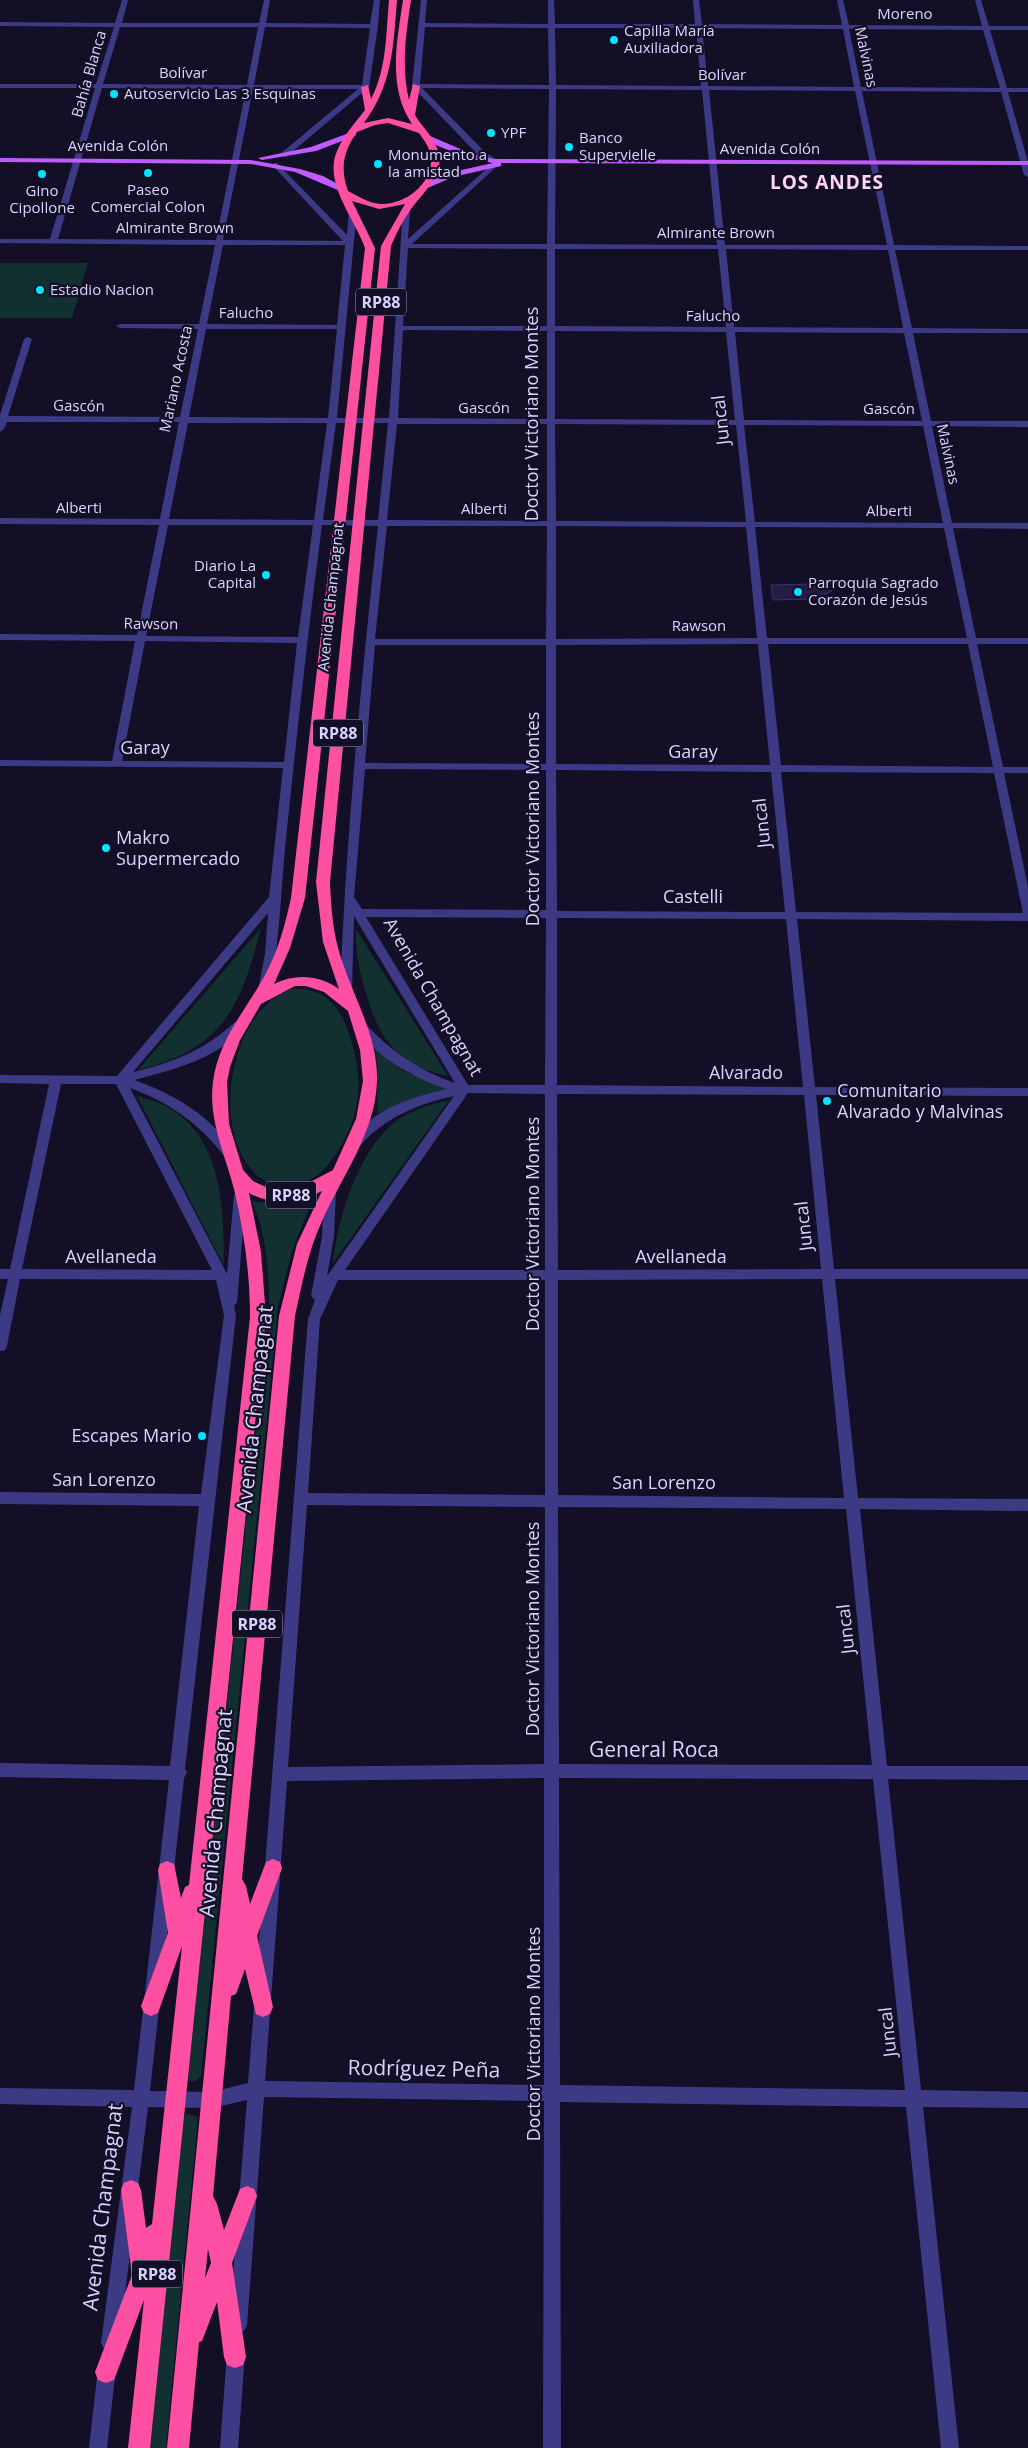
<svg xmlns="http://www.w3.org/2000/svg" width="1028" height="2448" viewBox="0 0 1028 2448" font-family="'Open Sans',sans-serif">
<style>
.green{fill:#12302f}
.building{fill:#241b47;stroke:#3b2d73}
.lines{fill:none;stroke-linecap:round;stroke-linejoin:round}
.minor{fill:#3d3a85;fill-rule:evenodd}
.major{fill:#c25bff;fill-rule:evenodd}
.highway{fill:#ff4fa3;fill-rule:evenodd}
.poi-dot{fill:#00e5ff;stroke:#130f26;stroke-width:2}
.labels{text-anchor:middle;stroke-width:4.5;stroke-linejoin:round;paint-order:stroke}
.far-street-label{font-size:15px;fill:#d9d4ff;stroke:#130f26}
.far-poi-label{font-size:15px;fill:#d9d4ff;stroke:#130f26;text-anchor:start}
.shield{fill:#130f26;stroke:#9e99be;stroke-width:1}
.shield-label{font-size:16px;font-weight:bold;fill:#d9d4ff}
.street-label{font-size:18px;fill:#d9d4ff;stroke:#130f26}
.poi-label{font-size:18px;fill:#d9d4ff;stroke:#130f26;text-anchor:start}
.far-district-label{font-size:19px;font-weight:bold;letter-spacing:1px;fill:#ffd6f0;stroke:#130f26}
.near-street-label{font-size:21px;fill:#d9d4ff;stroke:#130f26}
</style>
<rect width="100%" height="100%" fill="#130f26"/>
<path class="green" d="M0 263H88L72 318H0Z
M261 928C241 1007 223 1049 138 1070Z
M356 929 448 1076C397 1066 378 1037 365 990 359 970 355 949 356 929Z
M292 989C319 987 336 1001 346 1026 355 1049 360 1071 358 1096 355 1137 311 1213 262 1179 207 1140 228 1009 292 989Z
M375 1048 403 1071 450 1089 411 1099 377 1114 378 1070Z
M137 1096C146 1099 157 1101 166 1106 223 1137 224 1209 224 1266Z
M449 1100 333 1263C337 1219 360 1145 399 1119 414 1109 432 1104 449 1100Z
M252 1201 287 1205 312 1201 292 1251 278 1307 201 2076 195 2081H190L188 2077 269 1305C269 1271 266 1233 252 1201Z
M185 2113 198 2117 166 2448H148L180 2134Z"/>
<path class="building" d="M812 584 832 591 814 599 773 600 771 585Z"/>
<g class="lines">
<path class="minor" d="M122 0H128L122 23H259L264 0H270L266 23 370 24 374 0H380L378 26 369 87 286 157 279 155 358 89H253L223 240 343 241 274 167V163H277L347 235 349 209 353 207 357 209 337 418H389L403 208 410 210 408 239 492 164 496 166 495 168 412 244H547L549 89 422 88 485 152 498 161 491 163 479 156 412 86 421 0H427L425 23 548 24V0H554L555 24H695L693 0H699L702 24 842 25 837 0H843L849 25 982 26 975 0H981L989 26H1028V30H990L1007 88H1028V92H1008L1028 162V177L1024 175 1001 92 862 91 894 245 1028 246V250H895L912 328 1028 329V333H913L931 421H1028V427L932 426 952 523H1028V529L953 528 976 638H1028V644H977L1003 767H1028V773H1004L1028 887V921L797 919 815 1087 1028 1088V1096L816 1095 834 1269H1028V1279H835L858 1498 1028 1499V1511L860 1509 887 1766H1028V1780L888 1779 921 2090 1028 2092V2108L923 2107 959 2448H941L906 2107 560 2102 561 2448H543L544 2101 264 2097 247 2325 244 2331 238 2334 232 2331 229 2325 247 2100 212 2108 148 2107 119 2343 116 2349 110 2352 104 2349 101 2343 132 2107 0 2104V2088L134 2090 169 1780 0 1777V1763L170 1766 199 1506 0 1504V1492L201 1494 224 1315 216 1280 20 1279 7 1346 5 1350 0 1351V1315L8 1279H0V1269H10L49 1084 0 1083V1075L117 1076 269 897 283 768 0 766V760L112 761 135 641 0 640V634L137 635 159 525 0 524V518L160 519 179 422H7L4 429 0 432V415L24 339 28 337 32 339 8 416 180 417 198 329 120 328 116 326 120 324H199L215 245 0 243V239H50L95 88H0V84H96L114 27 0 26V22L115 23ZM120 27H258L247 85 103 84ZM265 27 370 28 362 85H254ZM425 27 548 28 549 85 420 84ZM555 28H696L701 86 556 85ZM702 28 843 29 854 87 708 86ZM849 29 983 30 1000 88 861 87ZM102 88 246 89 216 240 58 239ZM556 89 702 90 717 245 555 244ZM709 90 855 91 887 245H725ZM223 245H345L337 325 207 324ZM408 248 547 249V326H403ZM555 249H718L726 327 555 326ZM726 249 888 250 903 328 734 327ZM206 329H337L328 418 189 417ZM403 330 547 331V419L398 418ZM555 331 726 332 735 420 555 419ZM735 332 904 333 922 421 744 420ZM188 423H327L314 520 169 519ZM336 423H388L378 520H323ZM397 424H547V521L387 520ZM555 424 736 425 746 522 556 521ZM744 425 923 426 943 523 755 522ZM168 525H313L298 637 146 636ZM322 525 378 526C361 681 346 836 340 992L346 996 352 992 354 916 455 1083C419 1071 389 1050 364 1022H356L354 1025C374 1056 413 1078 447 1089 411 1097 369 1110 349 1144L351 1147H359C384 1118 417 1104 454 1096L327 1276 334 1237 336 1190 330 1185 324 1190 322 1237 311 1296 315 1300 308 1319 248 2083 212 2092 150 2091 184 1778 187 1773 185 1769 236 1315 234 1306 237 1302 246 1195 240 1190 234 1195 227 1274 130 1088C169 1102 200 1124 225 1157H233L235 1154C214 1117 174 1094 134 1080 170 1071 224 1057 245 1025L243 1022H235C205 1050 172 1063 133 1072L268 913 265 954 259 985 265 989 271 985C280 937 281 887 286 838 297 734 308 630 322 525ZM387 526H547L546 639H375ZM556 526 746 527 757 638 556 639ZM755 527 944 528 967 638H767ZM145 641 297 643 284 762 122 761ZM758 644 770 765 556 764V645ZM768 644H968L993 767 781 765ZM375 645H546V764L365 763ZM365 769 546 770V910L362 909 354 897ZM556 770 771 772 785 912 557 911ZM781 772 994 773 1023 913 796 912ZM366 917 546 918 545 1085H468ZM557 918 786 919 803 1087 557 1085ZM61 1084H116L212 1270 22 1269ZM468 1093 545 1094V1270H345ZM557 1094 804 1095 821 1269 558 1270ZM822 1279 844 1498 558 1495V1280ZM338 1280H545V1495L308 1493 320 1319ZM307 1505 545 1507 544 1764 288 1767ZM558 1507 846 1509 872 1765 559 1764ZM544 1778V2085L265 2081 287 1781ZM559 1778 873 1779 905 2090 560 2085Z
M236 2344 242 2347 245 2353 238 2448H220L227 2353 230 2347Z
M107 2359 113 2362 116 2368 107 2448H89L98 2368 101 2362Z"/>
<path class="major" d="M352 132 356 134 355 136 316 151 262 160 258 158 311 147Z
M424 136H430L472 154 494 159 1028 161V165L501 163V166L453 177 423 190H420V186L448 173 493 163 467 158 424 140Z
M0 158 251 160 300 169 323 176 347 189 340 191 295 172 251 164 0 162Z"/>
<path class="highway" d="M389 0H397C393 48 393 83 364 123L388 118 412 124C387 87 397 41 403 0H411C406 34 401 66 409 100L413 84 420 86 415 115C422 127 434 137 438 151 446 175 421 194 409 212 402 222 396 234 391 246L330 882C331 909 333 935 342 961 355 1000 378 1038 377 1080 376 1132 342 1176 322 1221 308 1251 302 1284 295 1316L242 1879 246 1886 250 1904 266 1862 273 1859 280 1862 282 1868 257 1936 273 2007 270 2014 263 2017 256 2014 245 1969 236 1994 231 1996 213 2196 217 2204 224 2230 240 2189 247 2186 254 2189 257 2196 232 2263 246 2357 243 2365 235 2368 227 2365 224 2357 217 2302 202 2341 199 2342 189 2448H167L279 1316 297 1244 322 1191C300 1202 271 1206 249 1193L261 1252 266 1317 150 2448H128L144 2300 114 2380 106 2383 98 2380 95 2372 132 2275 121 2190 124 2183 131 2180 138 2183 141 2190 146 2228 152 2224 182 1946 158 2013 151 2016 144 2013 141 2006 168 1933 158 1870 160 1864 167 1861 174 1864 181 1898 185 1887 189 1885 250 1317C250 1274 244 1231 234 1189 225 1154 208 1119 213 1082 218 1041 245 1011 264 977 278 952 285 925 291 898L365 248C355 219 323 183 337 151 343 136 355 123 365 110L361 87 368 85 371 99C387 69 386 33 389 0ZM388 123 419 133C424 140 430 148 431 157 433 184 405 205 380 204 368 203 358 196 348 191 340 168 343 152 357 132L375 125ZM352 201 379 209 405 204 381 246 316 882 323 942 339 989C320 975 295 973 274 984L290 948 305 898 375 248ZM295 986H306L324 992 348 1011 360 1050 363 1081 356 1119 333 1170 299 1188 272 1190 253 1181 243 1170 229 1124 227 1082 230 1067 240 1040 261 1004ZM208 2249 211 2263 205 2278Z"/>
</g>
<g class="poi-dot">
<circle cx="614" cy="40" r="5"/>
<circle cx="114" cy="94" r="5"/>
<circle cx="491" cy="133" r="5"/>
<circle cx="569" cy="147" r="5"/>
<circle cx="378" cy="164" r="5"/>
<circle cx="148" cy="173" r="5"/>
<circle cx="42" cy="174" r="5"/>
<circle cx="40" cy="290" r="5"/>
<circle cx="266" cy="575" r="5"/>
<circle cx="798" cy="592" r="5"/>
<circle cx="106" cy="848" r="5"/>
<circle cx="827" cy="1101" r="5"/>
<circle cx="202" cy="1436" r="5"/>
</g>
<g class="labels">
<g class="far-street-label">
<text x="905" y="19">Moreno</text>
<text transform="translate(866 57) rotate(78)" y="5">Malvinas</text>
<text x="183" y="78">Bolívar</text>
<text transform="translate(89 74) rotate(-74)" y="5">Bahía Blanca</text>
<text x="722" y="80">Bolívar</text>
<text x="118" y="151">Avenida Colón</text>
<text x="770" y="154">Avenida Colón</text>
<text x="175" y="233">Almirante Brown</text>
<text x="716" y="238">Almirante Brown</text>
<text x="246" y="318">Falucho</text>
<text x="713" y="321">Falucho</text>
<text transform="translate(176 379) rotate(-78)" y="5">Mariano Acosta</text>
<text transform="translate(79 406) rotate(1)" y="5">Gascón</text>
<text x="484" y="413">Gascón</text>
<text x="889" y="414">Gascón</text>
<text transform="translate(948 454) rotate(78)" y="5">Malvinas</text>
<text x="79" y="513">Alberti</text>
<text x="484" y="514">Alberti</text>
<text x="889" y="516">Alberti</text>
<text transform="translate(331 597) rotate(-84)" y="5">Avenida Champagnat</text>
<text transform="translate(151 624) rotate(1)" y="5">Rawson</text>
<text x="699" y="631">Rawson</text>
</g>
<g class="far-poi-label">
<text x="624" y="36">Capilla María<tspan x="624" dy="17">Auxiliadora</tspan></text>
<text x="124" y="99">Autoservicio Las 3 Esquinas</text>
<text x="501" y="138">YPF</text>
<text x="579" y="143">Banco<tspan x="579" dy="17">Supervielle</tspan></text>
<text x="388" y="160">Monumento a<tspan x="388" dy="17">la amistad</tspan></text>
<text x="148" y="195" text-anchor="middle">Paseo<tspan x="148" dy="17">Comercial Colon</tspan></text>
<text x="42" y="196" text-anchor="middle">Gino<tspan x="42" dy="17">Cipollone</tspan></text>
<text x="50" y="295">Estadio Nacion</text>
<text x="256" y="571" text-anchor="end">Diario La<tspan x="256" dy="17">Capital</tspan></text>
<text x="808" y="588">Parroquia Sagrado<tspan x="808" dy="17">Corazón de Jesús</tspan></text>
</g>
<g class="shield">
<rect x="356" y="288.5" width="50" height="27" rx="4"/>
<rect x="313" y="719.5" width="50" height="27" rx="4"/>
<rect x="266" y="1181.5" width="50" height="27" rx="4"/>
<rect x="232" y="1610.5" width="50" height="27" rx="4"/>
<rect x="132" y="2260.5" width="50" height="27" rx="4"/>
</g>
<g class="shield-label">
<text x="381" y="308">RP88</text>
<text x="338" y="739">RP88</text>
<text x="291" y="1201">RP88</text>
<text x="257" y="1630">RP88</text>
<text x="157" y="2280">RP88</text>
</g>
<g class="street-label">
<text transform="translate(532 414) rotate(-90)" y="6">Doctor Victoriano Montes</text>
<text transform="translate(721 420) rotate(-96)" y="6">Juncal</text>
<text x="145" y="754">Garay</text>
<text x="693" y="758">Garay</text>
<text transform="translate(533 819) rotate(-90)" y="6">Doctor Victoriano Montes</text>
<text transform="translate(762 823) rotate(-96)" y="6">Juncal</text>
<text x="693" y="903">Castelli</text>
<text transform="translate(433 997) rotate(60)" y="6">Avenida Champagnat</text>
<text x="746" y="1079">Alvarado</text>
<text transform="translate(533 1224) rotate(-90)" y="6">Doctor Victoriano Montes</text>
<text transform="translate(804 1226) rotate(-96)" y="6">Juncal</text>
<text x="111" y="1263">Avellaneda</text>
<text x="681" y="1263">Avellaneda</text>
<text x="104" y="1486">San Lorenzo</text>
<text x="664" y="1489">San Lorenzo</text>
<text transform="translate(533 1629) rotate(-90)" y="6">Doctor Victoriano Montes</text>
<text transform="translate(846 1629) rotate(-96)" y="6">Juncal</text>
<text transform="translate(888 2032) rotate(-96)" y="6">Juncal</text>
<text transform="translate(534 2034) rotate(-90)" y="6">Doctor Victoriano Montes</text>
</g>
<g class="poi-label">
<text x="116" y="844">Makro<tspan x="116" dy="21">Supermercado</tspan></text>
<text x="837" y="1097">Comunitario<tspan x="837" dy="21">Alvarado y Malvinas</tspan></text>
<text x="192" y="1442" text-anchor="end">Escapes Mario</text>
</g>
<g class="far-district-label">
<text x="827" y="189">LOS ANDES</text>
</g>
<g class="near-street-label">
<text transform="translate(255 1409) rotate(-84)" y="7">Avenida Champagnat</text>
<text x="654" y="1757">General Roca</text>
<text transform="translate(216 1813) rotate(-85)" y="7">Avenida Champagnat</text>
<text transform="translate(424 2069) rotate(1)" y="7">Rodríguez Peña</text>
<text transform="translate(103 2207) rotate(-83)" y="7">Avenida Champagnat</text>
</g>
</g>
</svg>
